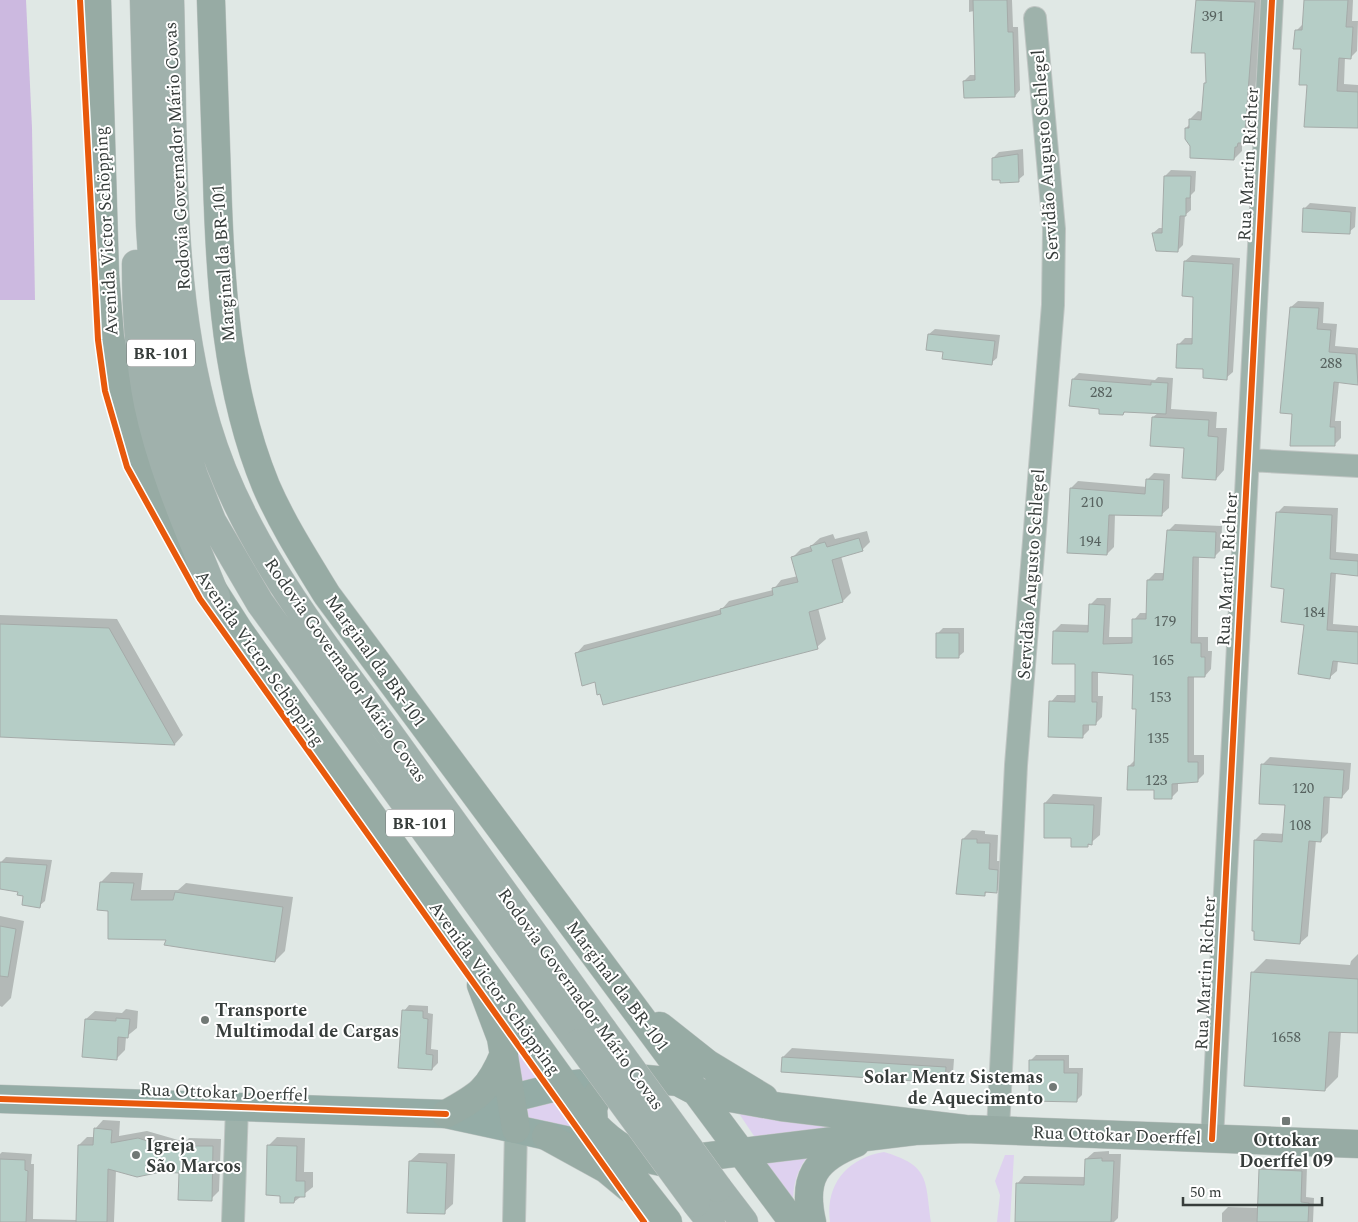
<svg xmlns="http://www.w3.org/2000/svg" width="1358" height="1222" viewBox="0 0 1358 1222" font-family="Spectral,serif">
<style>
.green{fill:#ded1ef}
.forest{fill:#ccb9e0}
.shadow{fill:#0003}
.building{fill:#b5cdc6;stroke:#a5aba9}
.lines{fill:none;stroke-linecap:round;stroke-linejoin:round}
.minor-casing{stroke:#bfc5c3;stroke-width:24}
.secondary-casing{stroke:#bfc5c3;stroke-width:29}
.primary-casing{stroke:#bfc5c3;stroke-width:29}
.motorway-casing{stroke:#bfc5c3;stroke-width:29}
.minor{stroke:#9eb2ab;stroke-width:22}
.secondary{stroke:#94aca6;stroke-width:28}
.primary{stroke:#97aba4;stroke-width:28}
.motorway{stroke:#a0b1ac;stroke-width:28}
.motorway-bridge-casing{stroke:#bfc5c3;stroke-width:29;stroke-linecap:butt}
.motorway-bridge{stroke:#a0b1ac;stroke-width:28}
.cycleway-casing{stroke:#fff;stroke-width:9}
.cycleway{stroke:#e8590c;stroke-width:6}
.poi-dot{fill:#727976;stroke:#fff;stroke-width:2}
.labels{text-anchor:middle;stroke-width:4;stroke-linejoin:round;paint-order:stroke}
.number-label{font-size:15px;fill:#56615e}
.shield{fill:#fff;stroke:#737776;stroke-width:1}
.shield-label{font-size:16px;font-weight:bold;fill:#373d3b}
.street-label{font-size:18px;fill:#373d3b;stroke:#fff}
.poi-label{font-size:18px;font-weight:bold;fill:#373d3b;stroke:#fff;text-anchor:start}
</style>
<rect width="100%" height="100%" fill="#e0e8e5"/>
<path class="green" d="M503 1013 554 1085 516 1092Z
M563 1097 596 1142 532 1130 523 1107Z
M732 1103 838 1128 758 1142Z
M884 1152C930 1166 925 1179 931 1222H830C825 1185 847 1158 884 1152Z
M1005 1155H1014L1010 1222H997L1000 1195 995 1181Z
M760 1157H807C796 1172 793 1186 793 1204Z"/>
<path class="forest" d="M0 0H26L32 128 35 300H0Z"/>
<path class="shadow" d="M969 0H1012L1013 27H1018L1020 90 1015 96 964 81 970 75H976L974 11 969 12Z
M1197 0H1262L1252 134 1242 142V151L1234 159 1191 145 1186 128 1190 124V119L1198 111 1203 112 1205 84 1207 81V52H1192Z
M1305 0H1353L1352 21H1358L1357 51 1350 58 1345 57 1344 84 1358 85V127L1308 84 1303 48 1296 31 1303 24Z
M1023 149 1024 175 1018 180 993 158 999 152Z
M1171 170 1196 171 1195 191 1191 195V210L1185 215 1183 245 1178 250 1153 233 1159 228H1163L1165 176Z
M1310 203 1356 207 1355 227 1349 232 1305 208Z
M1192 255 1240 258 1233 372 1226 378 1204 368 1178 345 1185 338H1193L1194 296 1185 261Z
M1298 301 1324 302 1323 323 1337 324 1335 346 1358 348V383L1339 382 1335 421H1341V438L1334 445 1293 413 1291 307Z
M935 329 1000 335 997 358 991 363 945 351 929 334Z
M1079 373 1155 380 1158 377 1173 378 1171 409 1217 412 1216 428H1227L1224 470 1216 479 1153 417 1158 413 1126 411 1123 414 1100 408 1073 379Z
M1154 473 1170 474 1169 508 1161 515 1115 514 1114 547 1107 554 1071 488 1078 481 1147 487V480Z
M1284 506 1338 508 1336 552 1358 554V574L1336 573 1333 624 1358 626V663L1338 661 1337 671 1330 677 1306 624 1286 588 1277 513Z
M1175 524 1222 526 1221 550 1214 557 1199 556 1198 637H1208V651H1212L1211 669 1205 676H1194V755H1204V774L1197 781 1178 782V791L1171 798 1155 789 1129 766 1135 760 1137 708 1134 673 1098 671V696H1103L1102 717 1095 724H1089V730L1082 737 1051 702 1057 695H1077V662L1054 631 1061 624 1090 625V605L1097 598H1111L1109 637H1134V620L1140 613H1147L1148 580 1155 573H1165L1168 531Z
M867 531 870 542 862 550 841 556 851 593 843 601 818 608 826 639 817 647 596 681 576 654 584 645 722 609 729 601 773 590 781 580 798 576 793 557 801 549 811 546 820 538 833 534 835 539Z
M0 615 117 619 183 735 175 744 0 735Z
M943 628H964V652L958 657H937V634Z
M1270 757 1351 763 1349 789 1342 797 1330 796 1328 833 1321 840H1316L1308 936 1300 943 1255 840 1262 833 1284 834 1286 804 1262 765Z
M1053 794 1102 797 1100 835 1087 846 1072 837 1045 803Z
M972 830 985 831V834L998 835 997 861H1006L1005 883 996 892 988 891 984 895 963 839Z
M6 857 52 860 45 901 39 906 19 891 0 888V863Z
M111 872 143 873 141 890H178L186 883 293 897 285 951 275 961 167 939 110 909 101 882Z
M0 916 24 921 11 998 2 1007 0 1006Z
M1358 954V1032L1341 1031 1338 1077 1325 1090 1253 972 1266 959 1350 965 1351 961Z
M409 1005 428 1006V1013L433 1014 431 1049 438 1050V1063L432 1069 404 1011Z
M126 1009 138 1011 137 1028 126 1037 125 1050 116 1059 86 1019 95 1011 122 1013Z
M792 1048 954 1059 953 1073 944 1081 783 1057Z
M1036 1055H1069V1068H1083L1082 1095 1077 1100 1030 1061Z
M103 1120 120 1121 119 1136 147 1131 185 1142 189 1138 221 1139 219 1191 211 1199 180 1172 116 1170 114 1222H0V1154L2 1152 32 1154 31 1164H34L33 1219 77 1220 79 1145 87 1137H95V1129Z
M277 1137 305 1138 304 1172H313V1187L294 1202 268 1146Z
M1109 1151V1154H1121L1118 1218 1114 1222H1016L1017 1184 1024 1176 1086 1177V1159L1094 1152Z
M419 1153 455 1154 453 1204 444 1212 410 1161Z
M1265 1164 1307 1166 1306 1197 1314 1198 1313 1222H1222V1213L1228 1207 1259 1208 1260 1170Z"/>
<path class="building" d="M973 0H1007L1008 32H1013L1015 97 964 98 963 81 975 80Z
M1196 0 1255 2 1244 143H1238L1237 147H1235L1234 160 1190 158V146L1185 139V128H1189V119L1201 120 1204 83H1206L1205 53H1191Z
M1304 0H1348L1346 27H1353L1351 59 1339 58 1337 91 1358 92V128L1304 127 1307 85H1299L1301 49H1293L1295 30H1302Z
M1018 154 1019 182 1000 183V180H992V158Z
M1164 176H1191L1190 198H1186V216H1180L1178 252 1156 251 1152 233H1162Z
M1303 208 1351 212 1350 234 1302 232Z
M1184 261 1233 264 1227 380 1203 378V369L1176 368 1177 344H1192L1193 297 1182 296Z
M1290 307 1319 308 1317 329 1331 330 1329 352 1356 354 1358 385 1334 382 1330 427H1335V446H1290L1292 414 1280 413Z
M928 334 995 341 992 365 942 359 943 352 926 350Z
M1072 379 1151 385V382L1168 383 1166 414 1124 412 1123 415 1099 414V409L1069 406Z
M1152 417 1209 420 1208 436 1218 437 1216 480 1182 478 1184 448 1150 446Z
M1146 479 1164 480 1162 516 1109 515 1107 555 1067 553 1070 488 1145 494Z
M1276 512 1332 515 1330 559 1358 561V576L1331 573 1327 630 1358 632V664L1333 661 1330 679 1298 674 1304 625 1281 622 1284 589 1271 587Z
M1167 530 1216 532 1215 558 1193 557 1191 643H1201V657H1205V677H1188V762H1198V782L1172 784V799H1154V790H1127L1128 766H1134L1136 709H1132L1133 675 1092 672V702H1097L1096 725H1083V738L1048 737 1049 701 1075 702V664H1052L1053 631 1088 632 1089 604 1105 605 1103 644 1132 643V619H1146L1147 580H1163Z
M859 538 863 551 832 560 843 602 809 612 818 649 603 705 600 694 597 695 595 682 582 686 575 653 721 614 720 609 773 595 772 588 798 582 791 557 812 551 810 546 825 542 827 547Z
M0 624 109 628 175 745 0 737Z
M936 633H959V658H936Z
M1261 764 1344 770 1342 798 1324 797 1321 842 1309 841 1300 944 1254 940V931H1252L1254 840 1282 842 1285 805 1259 804Z
M1044 803 1094 805 1092 845 1088 844V847H1071V838H1044Z
M962 839H977V843H990L989 869 998 870 997 893 985 892V896L956 894Z
M0 862 47 865 40 908 22 905 23 896 17 895 18 892 0 889Z
M100 882 134 883 131 900H173L175 892 283 907 275 962 164 945 166 940 108 939V911L97 910Z
M0 926 16 929 8 977 0 976Z
M1251 972 1358 979V1033L1329 1032 1325 1091 1244 1086Z
M402 1010 423 1011V1018L428 1019 426 1054 433 1055 432 1070 398 1068Z
M116 1018 130 1019 128 1038 118 1037 117 1060 82 1057 85 1019 116 1021Z
M782 1057 946 1067 945 1083 781 1072Z
M1029 1060H1064V1073H1078L1077 1102 1029 1101Z
M94 1128 112 1130 111 1143 138 1138 179 1151 180 1146H213L212 1201 178 1200 179 1173 161 1172 137 1177 108 1169 107 1222H76L78 1145H93Z
M267 1145 297 1146 296 1181H305V1197H295L294 1203H280V1196L266 1195Z
M1102 1158V1161H1114L1111 1222H1015L1016 1183 1084 1185 1085 1159Z
M0 1159 25 1160V1170L28 1171 26 1222H0Z
M409 1161 447 1163 445 1214 407 1213Z
M1259 1169 1302 1171 1301 1202 1309 1203 1308 1222H1257Z"/>
<g class="lines">
<defs>
<path id="minor" d="M1248 460 1358 466
M998 1130 1016 765 1053 305 1054 229 1035 18
M1212 1139 1272 0
M233 1222 237 1107
M514 1222 516 1129"/>
<path id="secondary" d="M0 1099 446 1114 570 1141
M452 1113 565 1085 617 1080"/>
<path id="primary" d="M97 0 105 275 110 337 128 423 150 481 178 535 240 632 614 1153 668 1222
M211 0C213 59 215 118 217 178 220 282 226 389 266 486 283 525 305 559 327 595L793 1222
M481 985 501 1038 516 1129
M660 1026 708 1064 764 1098
M446 1114C479 1096 489 1090 504 1054
M965 1129 781 1107 697 1092 678 1082 636 1078 617 1080 598 1094 593 1109 594 1124C613 1144 633 1157 661 1162L915 1131 965 1129 1358 1144
M546 1136 606 1169 629 1188
M812 1222C802 1178 815 1159 856 1143"/>
<path id="motorway" d="M144 0 150 225 154 288 161 352 175 414 194 476 212 521 260 603 579 1043
M170 0C174 141 167 290 207 426 241 541 317 635 386 729 458 830 531 930 603 1030
M136 264C136 311 139 358 148 404 162 471 191 535 216 597
M718 1188 744 1222
M696 1203 711 1222"/>
</defs>
<use href="#minor" class="minor-casing"/>
<use href="#secondary" class="secondary-casing"/>
<use href="#primary" class="primary-casing"/>
<use href="#motorway" class="motorway-casing"/>
<use href="#minor" class="minor"/>
<use href="#secondary" class="secondary"/>
<use href="#primary" class="primary"/>
<use href="#motorway" class="motorway"/>
<defs>
<path id="motorway-bridge" d="M603 1030 718 1188
M579 1043 696 1203"/>
</defs>
<use href="#motorway-bridge" class="motorway-bridge-casing"/>
<use href="#motorway-bridge" class="motorway-bridge"/>
<defs>
<path id="cycleway" d="M80 0 98 340 105 391 127 467 200 599 644 1222
M0 1099 446 1114
M1212 1139 1272 0"/>
</defs>
<use href="#cycleway" class="cycleway-casing"/>
<use href="#cycleway" class="cycleway"/>
</g>
<g class="poi-dot">
<circle cx="205" cy="1020" r="5"/>
<circle cx="1053" cy="1087" r="5"/>
<rect x="1281" y="1116" width="10" height="10" rx="2.5"/>
<circle cx="136" cy="1155" r="5"/>
</g>
<g class="labels">
<g class="number-label">
<text x="1213" y="21">391</text>
<text x="1331" y="368">288</text>
<text x="1101" y="397">282</text>
<text x="1092" y="507">210</text>
<text x="1090" y="546">194</text>
<text x="1314" y="617">184</text>
<text x="1165" y="626">179</text>
<text x="1163" y="665">165</text>
<text x="1160" y="702">153</text>
<text x="1158" y="743">135</text>
<text x="1156" y="785">123</text>
<text x="1303" y="793">120</text>
<text x="1300" y="830">108</text>
<text x="1286" y="1042">1658</text>
</g>
<g class="shield">
<rect x="127" y="339.5" width="68" height="27" rx="4"/>
<rect x="386" y="809.5" width="68" height="27" rx="4"/>
</g>
<g class="shield-label">
<text x="161" y="359">BR-101</text>
<text x="420" y="829">BR-101</text>
</g>
<g class="street-label">
<text transform="translate(1045 155) rotate(-94)" y="6">Servidão Augusto Schlegel</text>
<text transform="translate(177 156) rotate(-93)" y="6">Rodovia Governador Mário Covas</text>
<text transform="translate(1248 164) rotate(-87)" y="6">Rua Martin Richter</text>
<text transform="translate(106 231) rotate(-93)" y="6">Avenida Victor Schöpping</text>
<text transform="translate(223 263) rotate(-94)" y="6">Marginal da BR-101</text>
<text transform="translate(1227 569) rotate(-87)" y="6">Rua Martin Richter</text>
<text transform="translate(1031 574) rotate(-86)" y="6">Servidão Augusto Schlegel</text>
<text transform="translate(260 658) rotate(55)" y="6">Avenida Victor Schöpping</text>
<text transform="translate(376 661) rotate(54)" y="6">Marginal da BR-101</text>
<text transform="translate(346 670) rotate(55)" y="6">Rodovia Governador Mário Covas</text>
<text transform="translate(1205 973) rotate(-87)" y="6">Rua Martin Richter</text>
<text transform="translate(618 986) rotate(53)" y="6">Marginal da BR-101</text>
<text transform="translate(495 988) rotate(54)" y="6">Avenida Victor Schöpping</text>
<text transform="translate(581 999) rotate(54)" y="6">Rodovia Governador Mário Covas</text>
<text transform="translate(224 1092) rotate(2)" y="6">Rua Ottokar Doerffel</text>
<text transform="translate(1117 1135) rotate(2)" y="6">Rua Ottokar Doerffel</text>
</g>
<g class="poi-label">
<text x="215" y="1016">Transporte<tspan x="215" dy="21">Multimodal de Cargas</tspan></text>
<text x="1043" y="1083" text-anchor="end">Solar Mentz Sistemas<tspan x="1043" dy="21">de Aquecimento</tspan></text>
<text x="1286" y="1146" text-anchor="middle">Ottokar<tspan x="1286" dy="21">Doerffel 09</tspan></text>
<text x="146" y="1151">Igreja<tspan x="146" dy="21">São Marcos</tspan></text>
</g>
</g>
<path d="M1183 1197v8h139v-8" fill="none" stroke="#373d3b" stroke-width="2.5"/>
<text x="1190" y="1197" font-size="15" fill="#373d3b" stroke="#ffffff" stroke-width="4" paint-order="stroke">50 m</text>
</svg>
